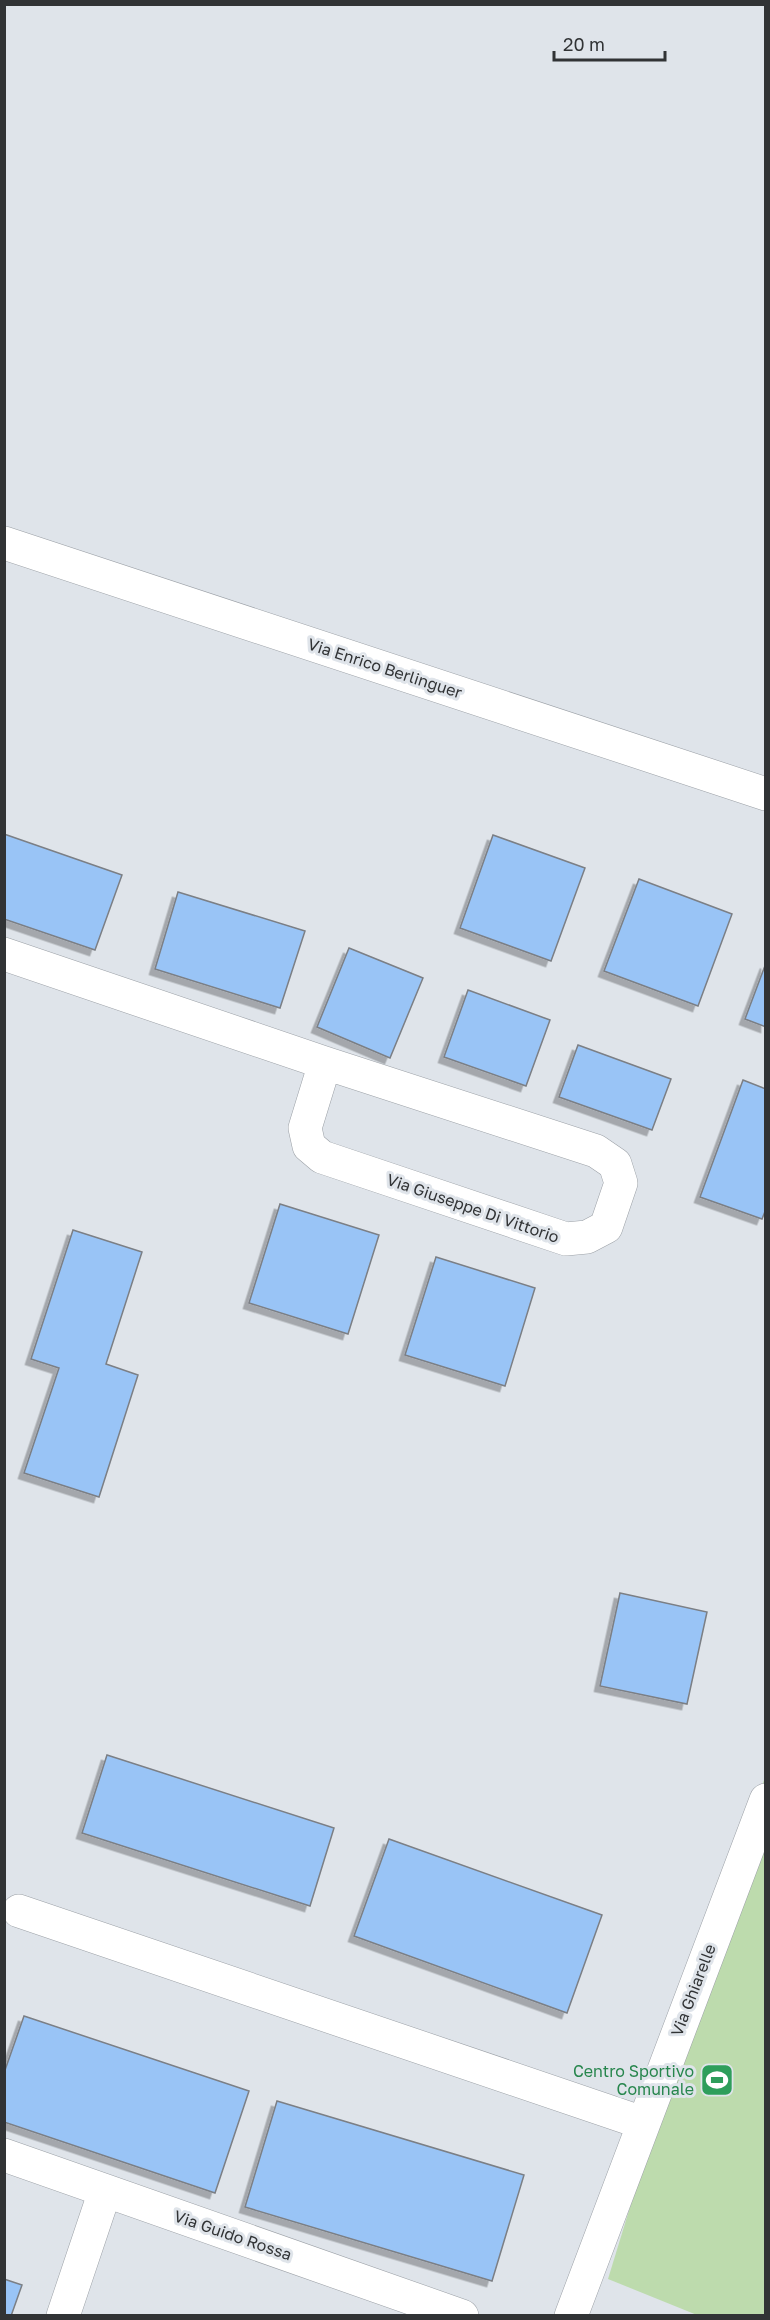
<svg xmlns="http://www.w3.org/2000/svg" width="770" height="2320" viewBox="0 0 770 2320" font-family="'Golos Text',sans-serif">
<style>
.green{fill:#bddbad}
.building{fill:#99c4f6;stroke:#7b7f85;stroke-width:1.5;filter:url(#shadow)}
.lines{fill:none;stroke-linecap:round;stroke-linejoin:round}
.minor-casing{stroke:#9ca1a7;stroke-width:34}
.minor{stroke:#fff;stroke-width:33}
.labels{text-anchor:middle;stroke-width:6;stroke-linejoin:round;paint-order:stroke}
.street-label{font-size:16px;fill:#313335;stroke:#dfe4ea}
.leisure-label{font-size:16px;fill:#27864d;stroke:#dfe4ea;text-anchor:end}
</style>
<defs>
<filter id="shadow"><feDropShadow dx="-5.5" dy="5.5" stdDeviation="0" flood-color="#0004"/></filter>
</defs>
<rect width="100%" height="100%" fill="#dfe4ea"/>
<path class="green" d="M765 1777V2315H697L608 2279 730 1881Z"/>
<path class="building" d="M4 834 122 875 95 950 4 919Z
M493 835 585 868 551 961 460 928Z
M639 879 732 914 698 1006 604 971Z
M178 892 305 931 280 1008 155 969Z
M349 948 423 978 390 1058 317 1027Z
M766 963V1027L745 1019Z
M468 990 550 1020 526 1086 444 1057Z
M578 1045 671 1079 652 1130 559 1097Z
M743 1080 766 1089V1209L762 1219 700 1197Z
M280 1204 379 1235 348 1334 249 1303Z
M73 1230 142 1252 106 1364 138 1375 99 1497 24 1473 59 1368 31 1359Z
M436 1257 535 1288 505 1386 405 1355Z
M620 1593 707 1612 687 1704 600 1686Z
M107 1755 334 1828 310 1906 82 1833Z
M389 1839 602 1915 567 2013 354 1936Z
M24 2016 249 2091 215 2193 4 2122V2073Z
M277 2101 524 2175 492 2281 245 2207Z
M4 2279 22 2285 11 2316H4Z"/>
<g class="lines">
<defs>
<path id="minor" d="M4 543 766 794
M4 954 325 1063 596 1151 615 1164 621 1183 606 1227 587 1237 566 1239 322 1157 309 1146 305 1128 325 1063
M19 1911 643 2123
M4 2155 462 2316
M63 2316 105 2191
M571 2316 766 1800"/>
</defs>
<use href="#minor" class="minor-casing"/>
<use href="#minor" class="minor"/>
</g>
<defs>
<symbol id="stadium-square" viewBox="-11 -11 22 22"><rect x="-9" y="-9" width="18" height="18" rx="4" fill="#2e9e5b" stroke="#dfe4ea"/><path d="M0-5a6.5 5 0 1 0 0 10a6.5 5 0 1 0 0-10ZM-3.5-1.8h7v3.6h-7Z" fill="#fff"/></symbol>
</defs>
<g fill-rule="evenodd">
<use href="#stadium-square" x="698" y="2061" width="38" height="38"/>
</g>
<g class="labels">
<g class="street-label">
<text transform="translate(385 668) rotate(18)" y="6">Via Enrico Berlinguer</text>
<text transform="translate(473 1208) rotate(19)" y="6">Via Giuseppe Di Vittorio</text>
<text transform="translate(693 1990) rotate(-69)" y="6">Via Ghiarelle</text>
<text transform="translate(233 2235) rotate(19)" y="6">Via Guido Rossa</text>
</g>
<g class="leisure-label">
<text x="694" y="2077">Centro Sportivo<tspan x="694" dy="18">Comunale</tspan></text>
</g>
</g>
<rect width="770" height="2320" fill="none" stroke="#313335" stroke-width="12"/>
<path d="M554 51v9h111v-9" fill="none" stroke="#313335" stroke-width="3"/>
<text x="563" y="51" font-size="18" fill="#313335" stroke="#dfe4ea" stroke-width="4.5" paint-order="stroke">20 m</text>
</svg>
